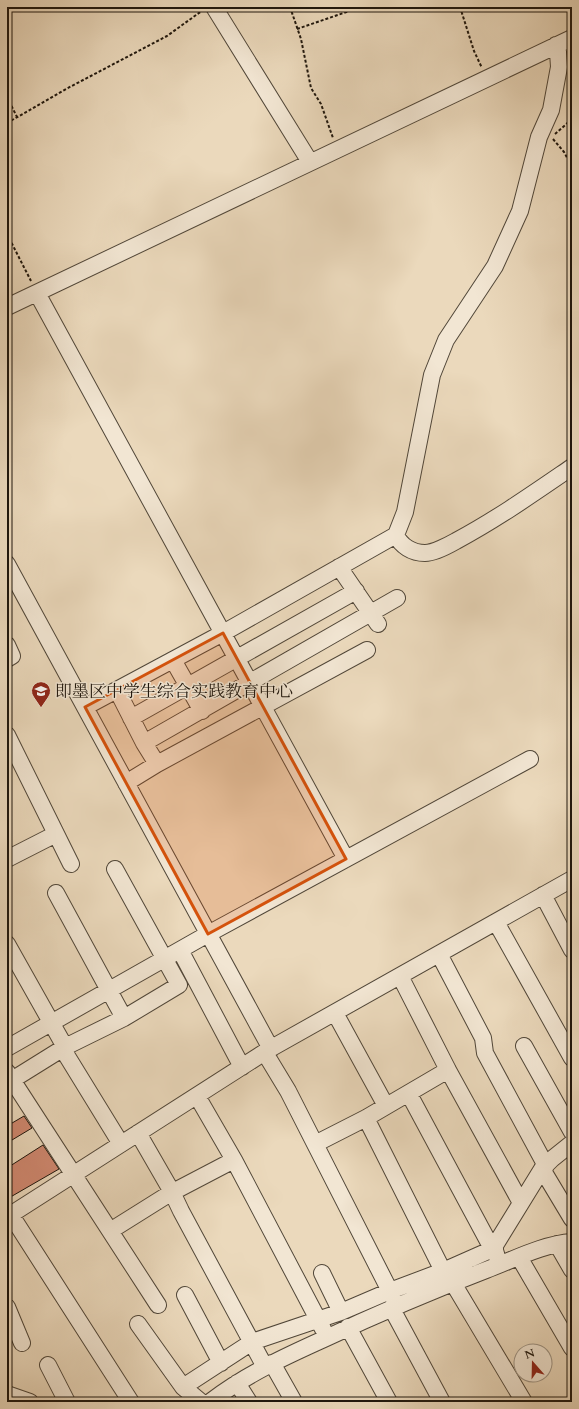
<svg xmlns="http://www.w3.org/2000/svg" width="579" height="1409" viewBox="0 0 579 1409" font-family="Cardo,'Noto Serif SC',serif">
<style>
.building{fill:#d08971;stroke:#1e160d}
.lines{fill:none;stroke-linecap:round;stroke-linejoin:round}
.minor-casing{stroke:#514739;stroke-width:18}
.path{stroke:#1e160d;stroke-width:2;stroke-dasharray:3 2;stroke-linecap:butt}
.minor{stroke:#f2e6d3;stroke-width:16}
.marked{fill:#d4520c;fill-opacity:0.2;stroke:#d4520c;stroke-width:3;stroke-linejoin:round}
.labels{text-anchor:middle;stroke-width:3;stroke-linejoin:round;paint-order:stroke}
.poi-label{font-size:17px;fill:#1e160d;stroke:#f2e6d3;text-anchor:start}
</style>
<rect width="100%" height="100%" fill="#ebd9bc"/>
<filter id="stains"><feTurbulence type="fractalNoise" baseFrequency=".005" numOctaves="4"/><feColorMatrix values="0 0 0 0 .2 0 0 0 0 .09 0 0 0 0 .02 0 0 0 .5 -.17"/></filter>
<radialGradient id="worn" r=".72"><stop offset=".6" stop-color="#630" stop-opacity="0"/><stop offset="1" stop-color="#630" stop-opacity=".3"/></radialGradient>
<path class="building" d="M24 1116 32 1128 7 1143V1126Z
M43 1145 59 1169 7 1199V1168Z"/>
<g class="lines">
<defs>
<path id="minor" d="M214 7 310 162
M37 293 346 859
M7 307 572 38
M396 535C401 546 412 553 425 553 433 553 449 545 456 541 497 519 534 493 572 467
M7 564 271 1049
M339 567 378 624
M7 645 12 656 7 659
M173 660 202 711
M117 690 144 743 157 764
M85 707 223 633 396 535 405 512 432 375 446 340 495 266 520 211 539 137 551 110 559 67 558 52 556 45
M131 718 356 591
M7 735 71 864
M144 743 397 598
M126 783 157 764 367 650
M7 859 56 834
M56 893 124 1018
M543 895 572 950
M496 922 572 1058
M7 944 65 1047
M180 950 242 1067
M439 954 483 1038 485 1053 546 1166
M400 976 448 1070 521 1203
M335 1013 386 1106
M524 1046 572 1132
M7 1048 208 934 530 759
M62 1048 121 1144
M265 1053 288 1091 395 1301
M7 1072 158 1305
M12 1080 65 1047 124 1018 179 985 115 869
M409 1094 489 1243 494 1247 497 1257
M197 1096 234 1160 323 1329
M366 1118 448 1281
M138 1133 172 1192 181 1211 265 1367
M315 1144 366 1118 448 1070
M542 1169 572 1219
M11 1215 131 1402
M7 1217 268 1050 572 879
M110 1231 169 1194 234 1160
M557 1244 572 1270
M494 1247 542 1169 552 1159 572 1143
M519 1257 572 1348
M322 1273 341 1312
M453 1283 524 1402
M185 1295 221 1363
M7 1307 22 1343
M392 1309 442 1402
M138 1324 183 1387 201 1402
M348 1327 389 1402
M272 1363 294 1402
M48 1365 67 1402
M237 1383 249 1402
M183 1387 252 1342 341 1312 390 1291 443 1271 495 1248
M7 1394 30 1402
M210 1402C245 1375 284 1357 324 1339 377 1314 431 1291 486 1270 513 1260 543 1244 572 1242"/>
</defs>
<use href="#minor" class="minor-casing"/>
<path class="path" d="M290 7 301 39 311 88 321 104 333 138
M460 7 474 51 482 68
M297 29 361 7
M7 97 17 117
M7 123 66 89 167 36 203 10
M555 134 572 119
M553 139 564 152 572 167
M7 234 31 281"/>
<use href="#minor" class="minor"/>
</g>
<path class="marked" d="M223 633 346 859 208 934 85 707Z"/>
<defs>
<symbol id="school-pin" viewBox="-11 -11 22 30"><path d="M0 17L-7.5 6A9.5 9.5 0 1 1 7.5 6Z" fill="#8f2418" stroke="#f2e6d3"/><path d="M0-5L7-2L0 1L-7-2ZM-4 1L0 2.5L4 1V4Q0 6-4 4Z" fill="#fff"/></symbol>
</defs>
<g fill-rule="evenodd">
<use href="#school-pin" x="30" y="680" width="22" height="30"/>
</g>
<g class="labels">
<g class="poi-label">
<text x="55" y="697">即墨区中学生综合实践教育中心</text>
</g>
</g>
<rect width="579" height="1409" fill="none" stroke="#ebd9bc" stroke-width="24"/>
<rect x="8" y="8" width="563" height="1393" fill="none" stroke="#1e160d" stroke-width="2"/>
<rect x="12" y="12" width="555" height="1385" fill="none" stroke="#1e160d"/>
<g transform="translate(533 1363) rotate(340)"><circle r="19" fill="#f2e6d3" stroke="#9d9384"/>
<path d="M0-3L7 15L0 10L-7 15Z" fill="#8f2418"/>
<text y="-6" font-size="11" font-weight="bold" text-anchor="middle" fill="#1e160d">N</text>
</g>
<rect width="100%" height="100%" filter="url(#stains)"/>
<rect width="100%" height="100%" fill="url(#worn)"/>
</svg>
